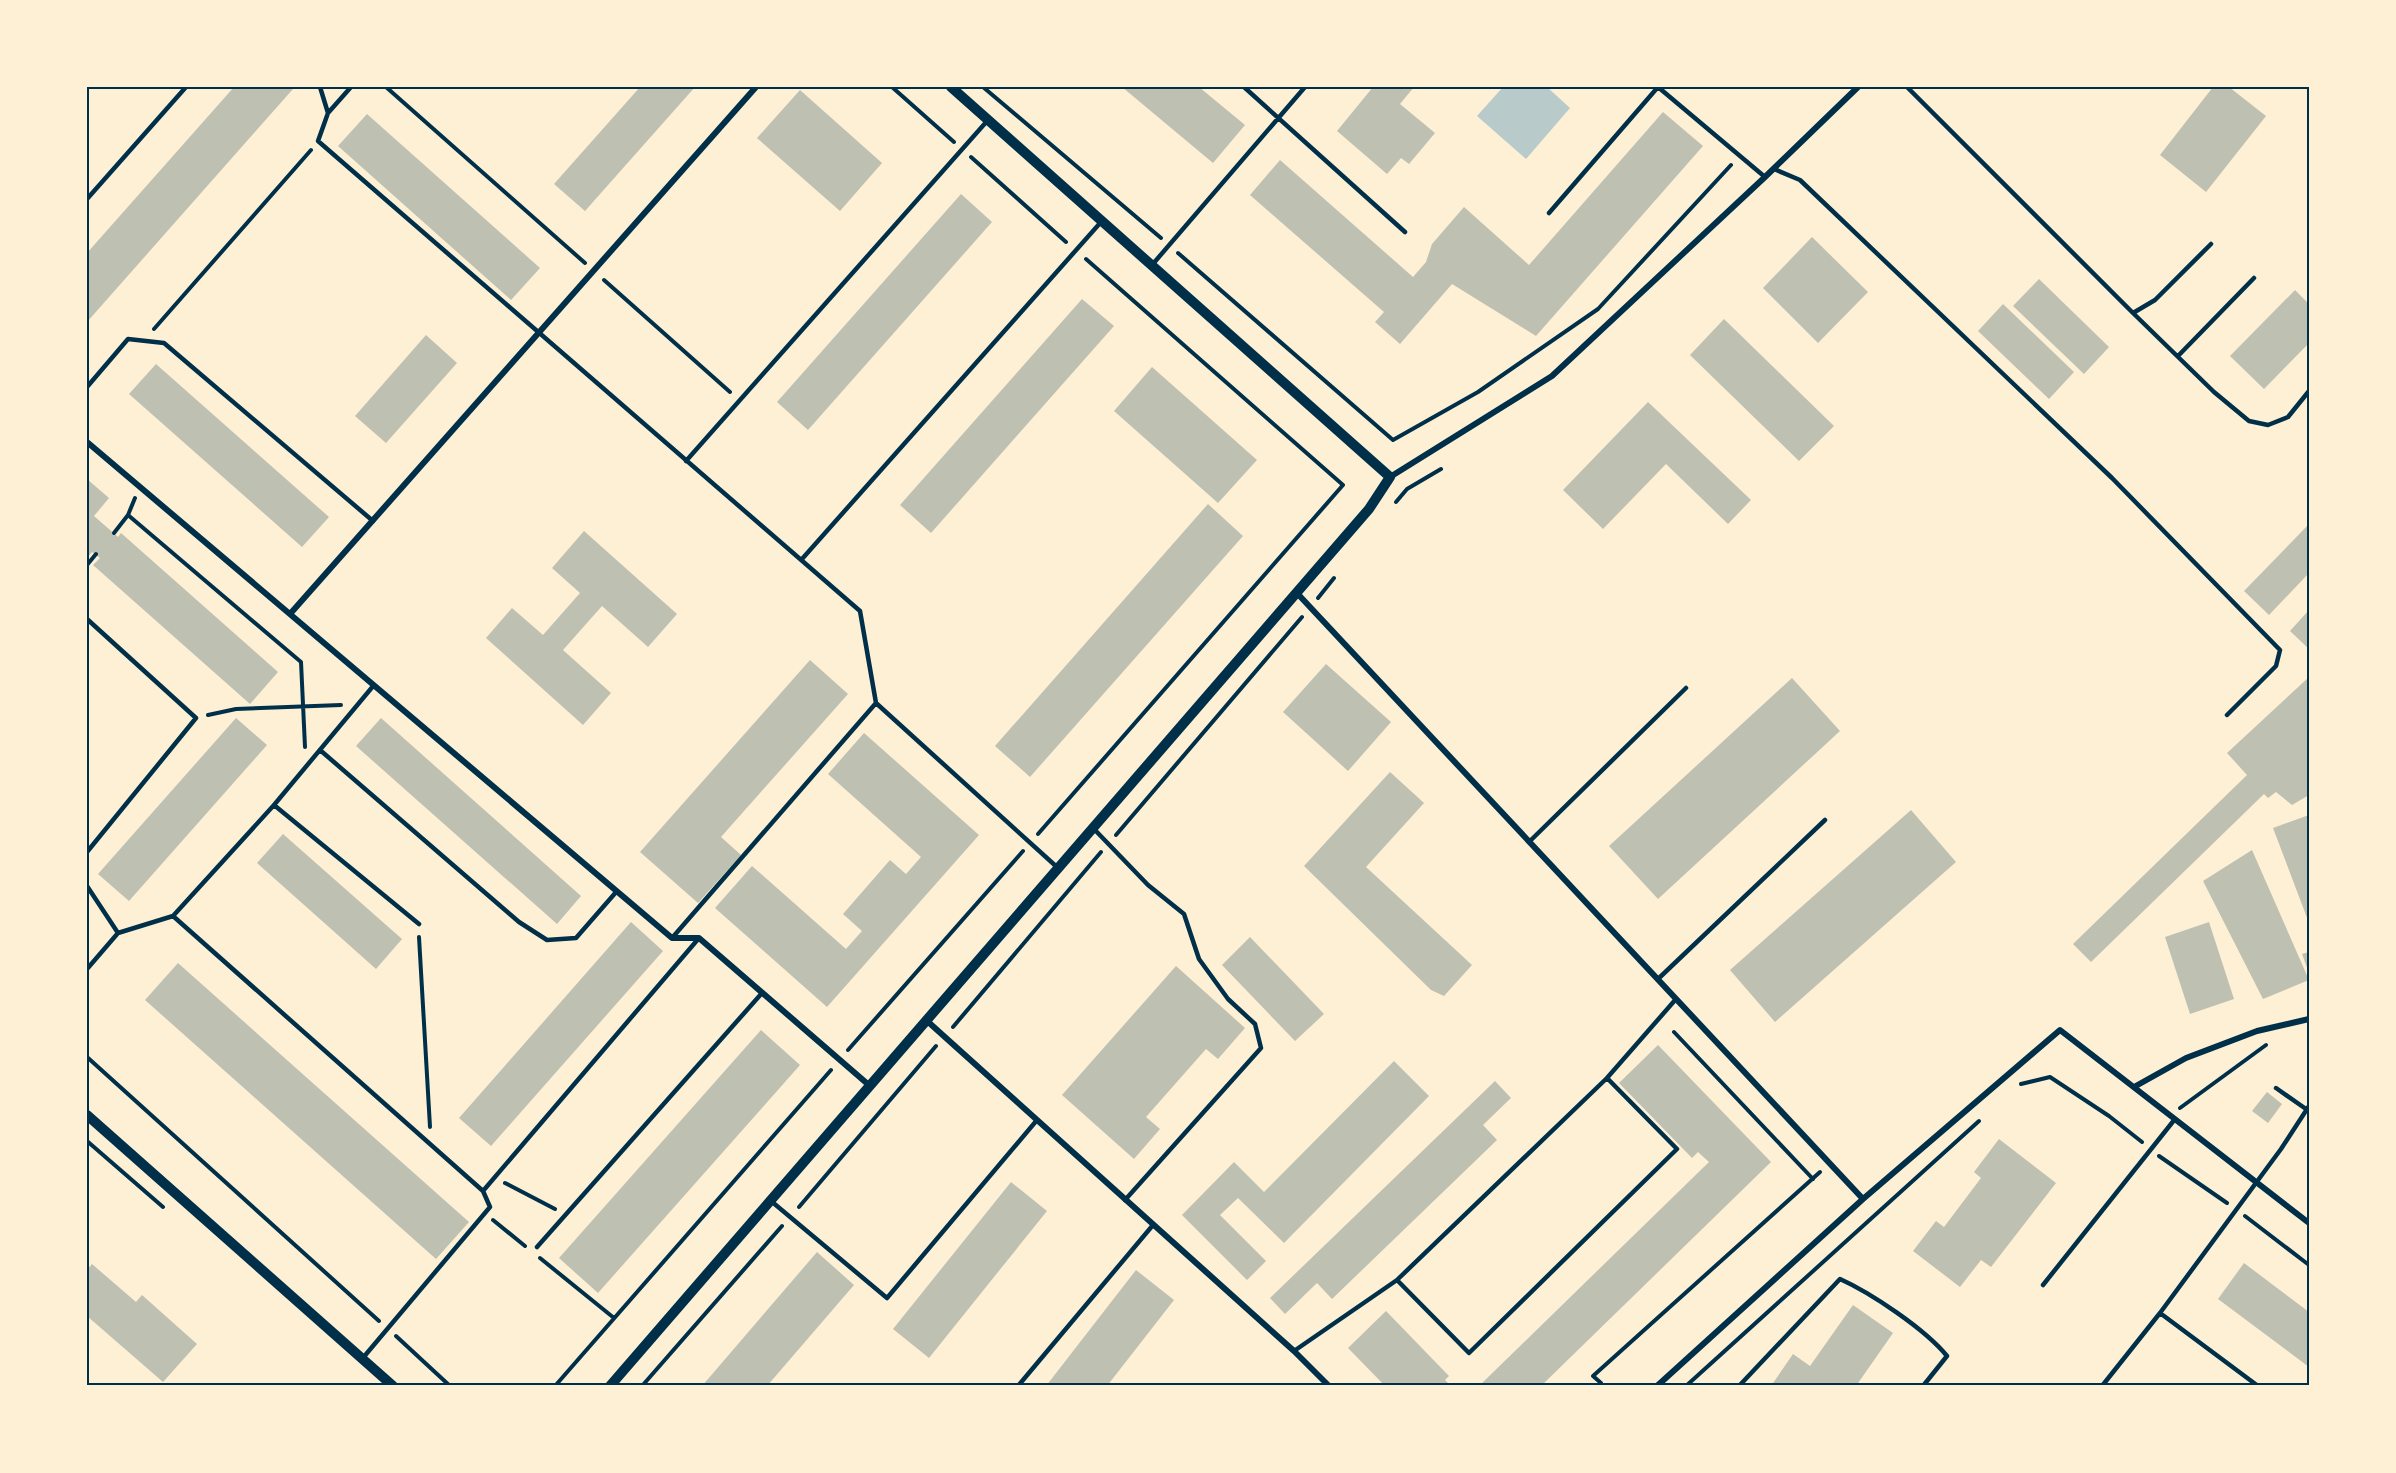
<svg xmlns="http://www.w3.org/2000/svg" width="2396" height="1473" viewBox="0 0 2396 1473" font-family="'PT Sans Narrow',sans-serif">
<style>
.green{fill:#b9caca}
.building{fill:#bec0b2}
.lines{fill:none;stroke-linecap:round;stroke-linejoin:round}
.path{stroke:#003049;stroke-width:4}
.service{stroke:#003049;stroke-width:4.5}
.minor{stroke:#003049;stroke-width:6}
.tertiary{stroke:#003049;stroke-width:10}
.neatline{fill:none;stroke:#003049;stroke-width:2}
</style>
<rect width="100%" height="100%" fill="#fdf0d5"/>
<path class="green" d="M1503 87H1547L1570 108 1526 159 1477 116Z"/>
<path class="building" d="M234 87 293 89 87 322V253Z
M640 87H695L585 211 554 184Z
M1122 87H1199L1245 125 1213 163Z
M1373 87H1414L1400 104 1435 133 1409 164 1401 158 1387 174 1337 131Z
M2213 87H2229L2266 116 2206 192 2160 155Z
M800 90 882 163 840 211 757 138Z
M1663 112 1703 146 1536 336 1452 284 1400 344 1375 322 1384 312 1250 195 1280 160 1413 277 1426 262 1432 244 1464 207 1529 265Z
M367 114 540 268 511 300 338 146Z
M961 194 992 222 808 430 777 402Z
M1812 237 1868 292 1818 343 1763 288Z
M2039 279 2109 347 2084 374 2013 306Z
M2295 290 2309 304V343L2264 389 2230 356Z
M1082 299 1114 326 931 533 900 505Z
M2003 304 2074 372 2049 399 1978 331Z
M1724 319 1834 426 1799 461 1690 355Z
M426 335 457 363 386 443 355 416Z
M156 364 329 517 302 547 129 394Z
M1152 367 1257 460 1218 503 1114 411Z
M1648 402 1751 500 1728 524 1666 464 1603 529 1563 490Z
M87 479 109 498 94 516 118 537 121 533 278 672 250 704 93 565 100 558 92 552 87 558Z
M1208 504 1243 536 1030 777 995 746Z
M2309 524V573L2269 615 2244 591Z
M584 531 677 614 648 647 602 606 563 650 611 693 583 725 486 638 512 608 543 635 580 593 552 568Z
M2309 610V649L2290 631Z
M810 660 848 694 721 837 741 855 698 903 640 852Z
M1326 664 1391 722 1348 771 1283 712Z
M2309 677V795L2292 805 2276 792 2268 798 2264 794 2091 962 2073 944 2247 775 2227 753Z
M1792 678 1840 731 1658 899 1609 846Z
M236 718 267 745 129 901 98 874Z
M381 718 581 896 557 924 356 746Z
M864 733 979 835 827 1007 715 908 752 866 846 949 862 931 843 914 890 860 906 874 921 857 828 774Z
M1390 772 1424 803 1366 867 1472 965 1444 996 1431 990 1304 866Z
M1911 810 1956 862 1775 1022 1730 970Z
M2309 815V923L2273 828Z
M283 834 402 939 376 969 257 863Z
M2252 850 2309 980 2263 999 2203 881Z
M631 922 663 951 491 1146 459 1118Z
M2209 922 2234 999 2190 1014 2165 937Z
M1250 937 1324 1014 1295 1041 1222 965Z
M2309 952V973L2302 954Z
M178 963 469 1222 436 1259 145 1000Z
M1176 966 1245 1028 1218 1059 1206 1049 1146 1117 1160 1129 1134 1159 1062 1095Z
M761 1030 800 1065 598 1293 559 1258Z
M1658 1045 1771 1162 1541 1386H1479L1709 1162 1698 1152 1692 1158 1619 1083Z
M1394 1061 1429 1096 1284 1243 1238 1198 1220 1215 1266 1261 1247 1280 1182 1215 1234 1162 1264 1192Z
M1495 1081 1511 1098 1483 1125 1497 1140 1332 1299 1317 1283 1285 1314 1270 1298Z
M2267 1092 2282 1104 2268 1123 2252 1111Z
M1999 1139 2056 1183 1991 1267 1981 1260 1960 1287 1913 1251 1936 1221 1944 1227 1981 1178 1974 1172Z
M1011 1182 1047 1211 929 1358 893 1329Z
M817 1252 854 1285 767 1386H702Z
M2244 1263 2309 1312V1367L2218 1299Z
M92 1264 136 1302 142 1295 197 1344 163 1382 87 1316V1270Z
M1136 1270 1174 1300 1107 1386H1046Z
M1853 1305 1893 1333 1856 1386H1771L1793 1354 1810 1366Z
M1386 1311 1449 1376 1445 1380 1451 1386H1385L1348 1348Z"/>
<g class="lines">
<path class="path" d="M386 87 585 263
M892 87 954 142
M983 87 1161 238
M971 157 1066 242
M1178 253 1393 440 1478 392 1598 309 1731 165
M604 280 730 392
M154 329 311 150
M1396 502 1407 489 1441 469
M128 515 301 662 305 747
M114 533 128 515 135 498
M87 565 96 554
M1318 598 1334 578
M208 715 236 709 341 705
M1038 834 1343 485 1086 259
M1116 835 1302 617
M419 937 430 1127
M953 1027 1101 852
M1674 1032 1813 1179
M848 1050 1023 851
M87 1057 379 1321
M2021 1084 2050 1077 2109 1116 2142 1142
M2180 1108 2266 1045
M87 1141 163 1207
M2159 1156 2227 1203
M505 1183 555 1209
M799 1207 936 1046
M2245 1216 2309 1265
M493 1220 525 1246
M540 1258 614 1318
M396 1336 450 1386
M555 1386 831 1070
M642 1386 782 1226
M1597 1386 1601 1383 1593 1376 1820 1172
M1686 1386 1979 1121"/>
<path class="service" d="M320 87 328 113
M351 87 328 113 318 141 860 611 876 703 1058 868
M1244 87 1405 232
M1907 87 2133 313 2155 300 2211 244
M1774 169 1800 180 2112 478 2280 650 2276 666 2227 715
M87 199 186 87
M1549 213 1658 87 1765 177
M1152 265 1305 87
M2133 313 2214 392 2249 421 2268 425 2288 417 2309 391
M2178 356 2254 278
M87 387 128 339 164 343 373 521
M686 461 988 120
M802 559 1101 222
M87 619 196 718 87 852
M320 750 519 922 547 940 576 938 617 891
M274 805 419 924
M1094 829 1148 885 1184 914 1199 959 1228 999 1255 1024 1261 1048 1125 1200
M1529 842 1686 688
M87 886 118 933
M173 916 483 1191
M672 938 876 703
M87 969 118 933 173 916 274 805 374 685
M1658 979 1825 820
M2276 1088 2306 1109
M771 1201 887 1298 1037 1120
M537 1247 762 993
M1397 1280 1607 1078
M2043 1285 2175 1119
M2160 1313 2258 1386
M1294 1351 1397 1280 1469 1353 1677 1149 1607 1078 1676 999
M362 1359 490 1207 483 1191 699 938
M1018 1386 1153 1225
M1739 1386 1840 1279C1871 1293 1925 1329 1947 1356L1923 1386
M2102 1386 2160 1313 2281 1149 2309 1106"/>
<path class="minor" d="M87 442 672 938H699L870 1086
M1390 477 1552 376 1765 177 1858 87
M1296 592 1863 1199
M290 614 756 87
M926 1020 1294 1351 1329 1386
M2134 1087 2186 1058 2257 1031 2309 1019
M1657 1386 1863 1199 2060 1030 2309 1223"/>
<path class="tertiary" d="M87 1115 393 1386
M610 1386 1369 509 1390 477 951 87"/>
</g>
<rect width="2396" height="1473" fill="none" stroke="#fdf0d5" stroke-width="177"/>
<rect x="88" y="88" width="2220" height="1296" class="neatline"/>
</svg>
